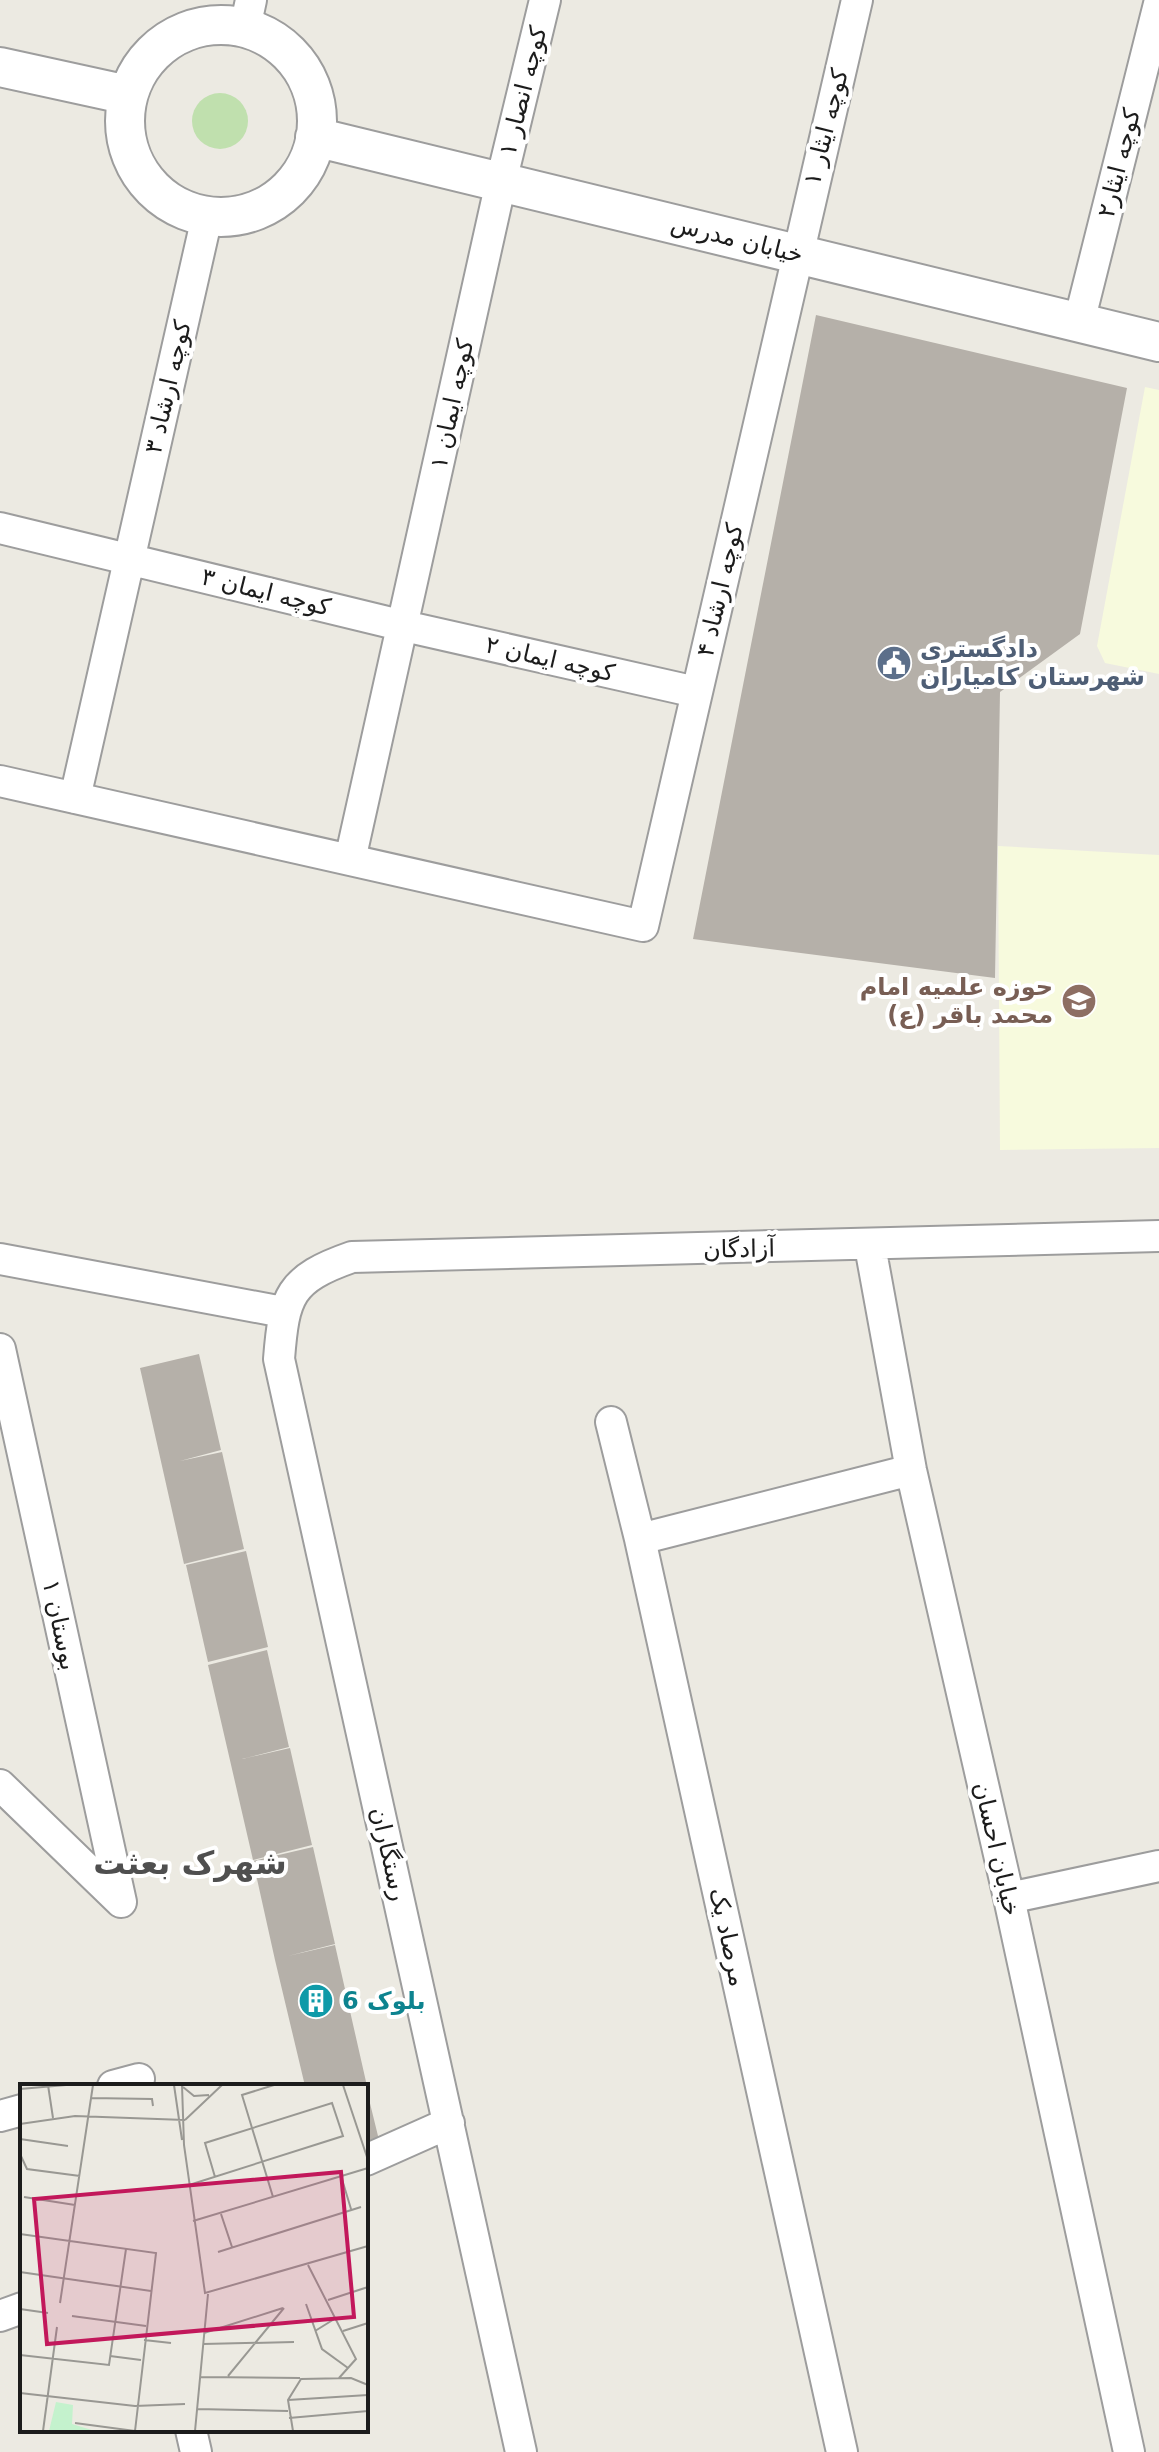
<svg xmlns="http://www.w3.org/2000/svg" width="1159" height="2452" viewBox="0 0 1159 2452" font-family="'DejaVu Sans','Noto Naskh Arabic',sans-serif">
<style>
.education{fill:#f7fadd}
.grass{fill:#c0e0ae}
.building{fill:#b5b0a9}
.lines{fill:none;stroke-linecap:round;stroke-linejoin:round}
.minor-casing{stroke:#9d9d9d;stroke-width:34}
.tertiary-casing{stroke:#9d9d9d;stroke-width:42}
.minor{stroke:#fff;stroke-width:30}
.tertiary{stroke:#fff;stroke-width:38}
.labels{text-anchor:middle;stroke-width:8;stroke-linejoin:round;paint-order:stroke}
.street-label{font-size:24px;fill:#1c1c1c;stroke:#fff}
.service-label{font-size:24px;font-weight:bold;fill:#4e5e75;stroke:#fff;text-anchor:start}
.education-label{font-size:24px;font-weight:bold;fill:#785e54;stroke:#fff;text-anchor:end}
.culture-label{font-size:24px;font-weight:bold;fill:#0d838f;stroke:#fff;text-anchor:start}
.district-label{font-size:32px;font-weight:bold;fill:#4f4f4f;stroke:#fff}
.inset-road{fill:none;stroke:#999893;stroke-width:2}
.view{fill:#c2185b;fill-opacity:0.15;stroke:#c2185b;stroke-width:4}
.inset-edge{fill:none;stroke:#1c1c1c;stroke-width:4}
</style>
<rect width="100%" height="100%" fill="#eceae2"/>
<path class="education" d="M1145 387 1159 390V674L1105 663 1097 646Z
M998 846 1159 855V1148L1000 1150Z"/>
<path class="grass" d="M192 121a28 28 0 1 1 56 0a28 28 0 1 1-56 0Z"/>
<path class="building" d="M816 315 1127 388 1080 634 1000 692 995 978 693 939Z
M199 1354 221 1450 180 1461 222 1452 244 1549 184 1564 140 1368Z
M246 1551 268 1647 208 1662 186 1565Z
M267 1650 289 1747 242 1759 290 1748 312 1845 253 1860 208 1665Z
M313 1847 335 1944 288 1956 335 1945 367 2086H305L275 1960 253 1861Z
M366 2087 379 2140 366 2144Z"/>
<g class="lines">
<defs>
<path id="minor" d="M245 28 251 0
M1079 322 1159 4
M0 528 404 626 696 692
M0 781 643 926 857 0
M75 798 207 217
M350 860 501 182 545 0
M870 1246 911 1470 1009 1898 1129 2452
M0 1259 283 1312
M0 1349 121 1902
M611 1422 640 1539 842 2452
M640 1539 911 1470
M0 1785 121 1902
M1009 1898 1159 1866
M113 2086 139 2079
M0 2116 22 2110
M366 2160 449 2123
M0 2316 22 2308
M191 2430 196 2452
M521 2452 279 1359C284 1296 289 1279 352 1257L1159 1236"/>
<path id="tertiary" d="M125 121a96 96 0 1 1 192 0a96 96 0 1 1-192 0Z
M0 67 128 95
M315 137 1159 342"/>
</defs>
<use href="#minor" class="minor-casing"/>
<use href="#tertiary" class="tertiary-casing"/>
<use href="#minor" class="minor"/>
<use href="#tertiary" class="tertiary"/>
</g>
<defs>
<symbol id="civic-disc" viewBox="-11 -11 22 22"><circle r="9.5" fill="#5c6f8a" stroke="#fff"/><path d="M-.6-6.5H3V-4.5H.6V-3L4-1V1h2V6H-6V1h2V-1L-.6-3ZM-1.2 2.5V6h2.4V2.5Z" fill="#fff"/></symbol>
<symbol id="university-disc" viewBox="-11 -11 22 22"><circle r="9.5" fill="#8d6e63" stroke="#fff"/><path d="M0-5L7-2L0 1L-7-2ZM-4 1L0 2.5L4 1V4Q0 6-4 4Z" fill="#fff"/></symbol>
<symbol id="building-disc" viewBox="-11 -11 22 22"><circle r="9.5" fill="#0f9aa8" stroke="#fff"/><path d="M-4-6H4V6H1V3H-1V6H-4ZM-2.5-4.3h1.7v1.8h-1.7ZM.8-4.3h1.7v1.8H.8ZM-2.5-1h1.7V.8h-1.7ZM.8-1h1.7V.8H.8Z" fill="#fff"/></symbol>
</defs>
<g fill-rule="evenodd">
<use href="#civic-disc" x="874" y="643" width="40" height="40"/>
<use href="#university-disc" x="1059" y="981" width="40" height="40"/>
<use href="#building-disc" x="296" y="1981" width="40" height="40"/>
</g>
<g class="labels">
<g class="street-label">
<text transform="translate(523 91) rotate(-76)" y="8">کوچه انصار ۱</text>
<text transform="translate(826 127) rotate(-76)" y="8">کوچه ایثار ۱</text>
<text transform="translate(1119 163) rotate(-76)" y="8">کوچه ایثار۲</text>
<text transform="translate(737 239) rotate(14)" y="8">خیابان مدرس</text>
<text transform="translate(168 387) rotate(-77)" y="8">کوچه ارشاد ۳</text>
<text transform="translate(452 404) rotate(-78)" y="8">کوچه ایمان ۱</text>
<text transform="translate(720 590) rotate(-77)" y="8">کوچه ارشاد ۴</text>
<text transform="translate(266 592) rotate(14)" y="8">کوچه ایمان ۳</text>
<text transform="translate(550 659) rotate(13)" y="8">کوچه ایمان ۲</text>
<text transform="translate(739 1249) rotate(-1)" y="8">آزادگان</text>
<text transform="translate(60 1625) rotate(78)" y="8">بوستان ۱</text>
<text transform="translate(997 1849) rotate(77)" y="8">خیابان احسان</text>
<text transform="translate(389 1854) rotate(77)" y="8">رستگاران</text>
<text transform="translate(728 1937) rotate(78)" y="8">مرصاد یک</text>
</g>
<g class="service-label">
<text x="920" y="657">دادگستری<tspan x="920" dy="28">شهرستان کامیاران</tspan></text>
</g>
<g class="education-label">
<text x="1053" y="995">حوزه علمیه امام<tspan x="1053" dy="28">محمد باقر (ع)</tspan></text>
</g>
<g class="culture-label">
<text x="342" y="2009">بلوک 6</text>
</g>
<g class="district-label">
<text x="190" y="1874">شهرک بعثت</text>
</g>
</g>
<g transform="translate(20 2084)">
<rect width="348" height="348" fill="#eceae2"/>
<path d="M36 318 53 321 52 340 75 347H29Z" fill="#c4f2cd"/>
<path class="inset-road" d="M28 1 33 34M154 1 162 56M162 1 164 61 185 209 348 162M323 1 348 76M163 3 174 12 189 11M0 5 46 1M71 14 132 15 133 22M165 36 202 1M0 40 55 32 165 36M0 55 48 62M0 70 7 85 60 92M321 92 331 125M169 101 323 52 312 19 185 59 195 93M4 113 55 121M253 113 222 11 254 1M201 130 212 163M173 137 348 84M0 150 136 169 115 347M198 168 341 123M288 181 336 275 319 294M0 188 131 207M308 216 348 203M40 219 73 1M286 220 302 265 328 284M0 225 28 229M52 232 126 242M295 247 316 234M323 247 348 239M184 249 263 224M124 256 151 259M183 260 274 258M0 271 89 281 106 165M90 272 121 276M208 292 264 224M180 293 280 294M0 309 115 322 165 320M268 316 348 311M177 325 268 327M269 334 348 327M55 339 115 347M23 347 37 243M175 347 188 210M273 347 268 316 281 295 331 294 348 301"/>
<path class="view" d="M321 88 334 233 27 260 14 115Z"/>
<rect width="348" height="348" class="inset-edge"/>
</g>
</svg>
